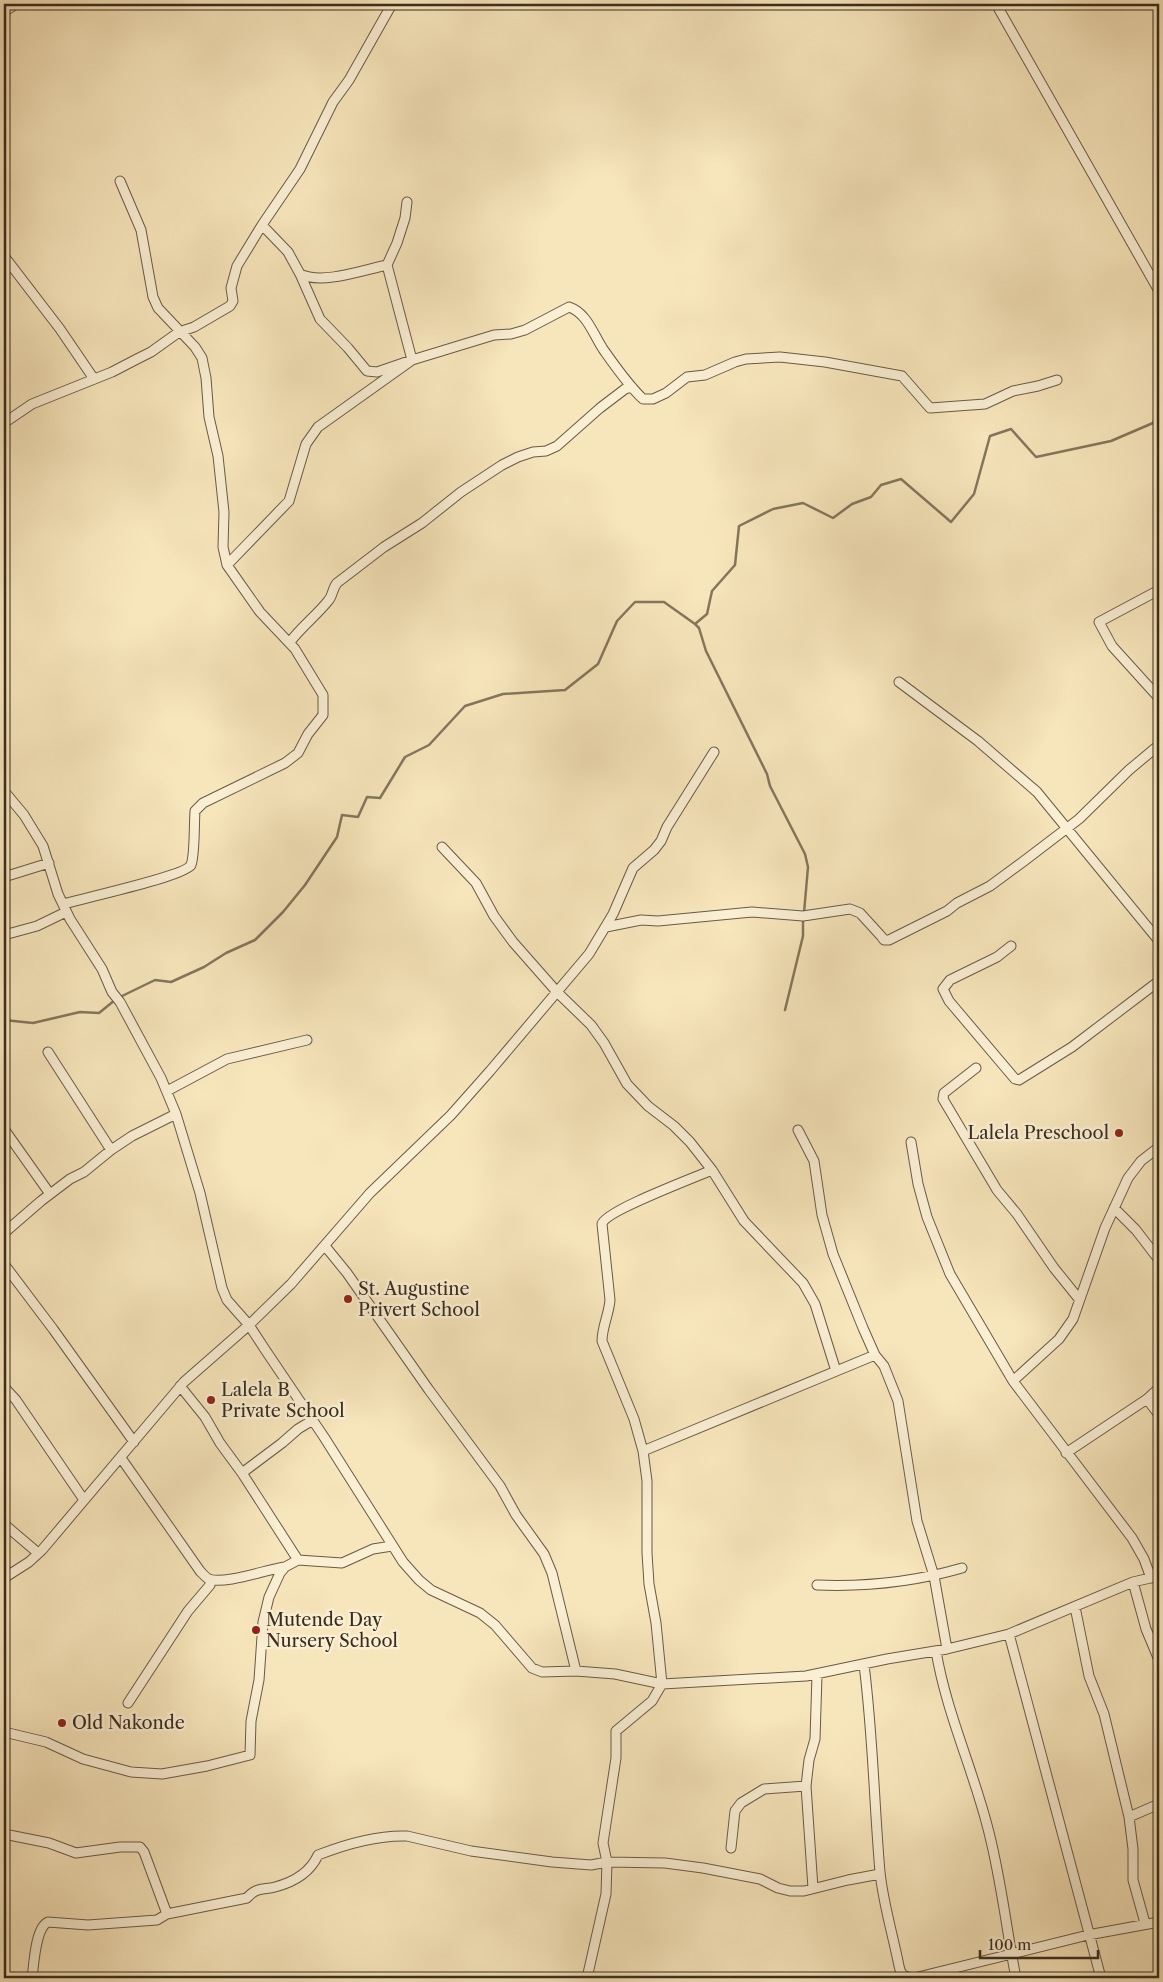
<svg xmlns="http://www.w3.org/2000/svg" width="1163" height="1982" viewBox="0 0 1163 1982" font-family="'Libre Caslon Text',serif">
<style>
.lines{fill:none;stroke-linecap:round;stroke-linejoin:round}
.stream{stroke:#84765c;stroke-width:2.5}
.minor-casing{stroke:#685b45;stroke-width:11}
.minor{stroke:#faeed3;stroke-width:9}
.poi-dot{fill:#8f2418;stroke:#faeed3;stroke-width:2}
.labels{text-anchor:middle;stroke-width:5;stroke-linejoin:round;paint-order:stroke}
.poi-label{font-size:18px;fill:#392d1e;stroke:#faeed3;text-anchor:start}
</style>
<rect width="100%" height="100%" fill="#f7e5bb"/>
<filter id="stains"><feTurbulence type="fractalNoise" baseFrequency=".004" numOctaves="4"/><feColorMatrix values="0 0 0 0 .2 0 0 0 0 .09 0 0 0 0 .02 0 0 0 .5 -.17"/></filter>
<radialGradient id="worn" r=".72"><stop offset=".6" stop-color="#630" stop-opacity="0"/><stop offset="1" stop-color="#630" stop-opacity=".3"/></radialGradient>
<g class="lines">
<path class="stream" d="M695 624 699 628 706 651 767 774 770 786 805 854 808 867 804 913
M120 997 155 980 171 982 204 967 226 953 255 940 283 912 305 885 337 837 342 815 358 817 367 797 380 798 405 757 429 745 465 706 503 694 565 690 598 664 617 621 635 602H664L695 624 707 614 712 591 735 565 739 526 773 509 803 503 833 518 852 504 871 497 881 485 901 479 951 522 974 494 990 436 1011 429 1036 457 1111 441 1153 423 1159 413
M785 1010 803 936V918
M4 1020 33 1023 80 1012 99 1013 115 1000"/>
<defs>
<path id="minor" d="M996 4 1159 291
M4 12 16 4
M262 225 288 252 300 274 320 319 348 348 367 371 377 372 412 360 387 265 397 243 405 218 407 202
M4 256 60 329 94 379
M300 274C322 285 363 270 387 265
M4 423 32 404 112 372 137 359 151 352 179 332 194 327 230 306 233 301 231 288 237 266 262 225 300 169 333 102 349 80 392 4
M227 565 289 501 306 444 318 427 412 360 494 335 511 334 525 330 569 307C587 313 593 334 603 349 615 366 628 385 643 399H653L666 393 687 377 705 375 735 362 746 359 780 357 825 362 902 376 930 408 985 404 1013 391 1038 386 1057 380
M1159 590 1099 622 1112 646 1159 698
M290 642C301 627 316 616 328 601 333 596 332 589 337 583L384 547 422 523 461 492 502 465 518 457 533 452 546 451 557 446 600 408 625 389 632 387
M899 682 978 741 1037 792 1159 941
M4 791 24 815 43 846 58 894 70 919 102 969 112 992 120 1002 161 1078 176 1114 200 1193 222 1288 227 1300 249 1325 266 1351 324 1437 403 1562 419 1580 431 1590 480 1613 495 1625 532 1668 542 1672 576 1671 615 1674 662 1684 656 1623 649 1584 647 1553V1481L643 1451 634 1419 602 1341C602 1327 609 1314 610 1300L602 1224C605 1211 694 1178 712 1170
M442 847 476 883 494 916 513 942 557 992 591 1025 604 1043 627 1084 648 1106 674 1126 690 1142 712 1170 744 1221 803 1283 815 1304 836 1371
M4 877 49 863
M63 904C81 899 185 876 191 865 195 855 194 823 195 811L203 803 285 763 298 753 308 734 323 715V695L295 649 260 612 227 565 223 547 224 512 218 456 209 417 206 378 202 358 195 347 158 308 153 297 141 230 120 181
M606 927 641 920 658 921 752 912 803 916 850 909 860 913 881 936 884 940H889L947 911 957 903 990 886 1024 861 1079 819 1129 770 1159 745
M4 935 37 926 66 912
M1011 946 997 957 950 980 943 989 949 1001 1015 1079 1019 1080 1072 1047 1159 981
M48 1052 111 1150
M976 1068 944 1093 943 1099 997 1190 1017 1214 1054 1268 1079 1299
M167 1091 227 1059 307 1040
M4 1129 50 1194
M798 1130 814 1161 822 1215 833 1254 863 1328 875 1355 884 1366 898 1401 917 1521 934 1576 947 1649
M911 1142 918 1184 927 1217 950 1274 1013 1381 1132 1538 1144 1559 1151 1578
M1114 1208 1136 1230 1159 1260
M4 1233 41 1201 70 1179 84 1172 111 1150 132 1136 176 1114
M325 1246 347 1273 429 1390 500 1486 516 1515 544 1554 552 1573 576 1671
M4 1264 53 1329 134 1442
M1013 1381 1059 1339 1073 1319 1105 1228 1128 1178 1141 1161 1159 1147
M180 1386 205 1417 220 1443 242 1473
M4 1387 16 1400 84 1500
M1147 1399 1159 1415
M643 1451 875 1355
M1066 1453 1147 1399 1159 1388
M121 1458 200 1571C203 1574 206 1578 209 1579 224 1585 268 1569 285 1567
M4 1524 38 1553
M298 1560 242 1473 282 1443 298 1429 313 1420
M4 1578 29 1562 42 1550 184 1382 249 1325 291 1284 370 1193 451 1115 490 1071 589 954 613 914 633 868 654 850 661 841 667 827 714 752
M1133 1582 1146 1629 1159 1660
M817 1585C867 1587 914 1582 962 1568
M1075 1607 1089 1676 1104 1714 1129 1817 1133 1849V1880L1145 1923
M1009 1634 1101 1978
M936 1651C946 1711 972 1767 987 1825 1001 1876 1006 1928 1016 1978
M864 1665C873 1734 874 1803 880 1872 883 1903 893 1935 899 1966 901 1976 905 1977 914 1978L1088 1935 1159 1922
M128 1703 188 1611 210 1585V1580
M4 1732 46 1742 83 1759 131 1772 162 1774 207 1766 250 1755 251 1721 259 1680 263 1622 269 1597 280 1573 285 1567 298 1560 342 1563 373 1549 392 1546
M806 1786 813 1888
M1129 1817 1159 1804
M4 1834 49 1843 76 1853 120 1847H140L144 1852 167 1914
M731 1848 735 1811 741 1803 764 1789 806 1786 809 1760 815 1739 817 1675
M32 1978C34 1965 35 1928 48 1922L88 1925 157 1920 167 1914 247 1898C256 1887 264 1890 275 1887 294 1882 310 1873 318 1855 346 1844 376 1835 407 1836L471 1851 552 1862 591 1865 607 1862 665 1863 703 1868 760 1879 778 1888 790 1891H804L848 1880 880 1874
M587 1978 606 1894 607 1862 603 1843 616 1758V1731L652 1701 662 1684 806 1676 887 1659 947 1649 1009 1634 1133 1582 1159 1576"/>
</defs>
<use href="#minor" class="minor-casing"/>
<use href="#minor" class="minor"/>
</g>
<g class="poi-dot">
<circle cx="1119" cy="1133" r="5"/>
<circle cx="348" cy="1299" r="5"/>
<circle cx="211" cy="1400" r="5"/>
<circle cx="256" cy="1630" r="5"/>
<circle cx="62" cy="1723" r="5"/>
</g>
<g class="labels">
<g class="poi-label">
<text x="1109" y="1139" text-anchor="end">Lalela Preschool</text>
<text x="358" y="1295">St. Augustine<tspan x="358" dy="21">Privert School</tspan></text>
<text x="221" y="1396">Lalela B<tspan x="221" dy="21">Private School</tspan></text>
<text x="266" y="1626">Mutende Day<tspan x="266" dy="21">Nursery School</tspan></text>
<text x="72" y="1729">Old Nakonde</text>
</g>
</g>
<rect width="1163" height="1982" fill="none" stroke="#f7e5bb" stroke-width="20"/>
<rect x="5" y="5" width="1153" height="1972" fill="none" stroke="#392d1e" stroke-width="2.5"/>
<rect x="10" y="10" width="1143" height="1962" fill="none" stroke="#392d1e"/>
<path d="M980 1950v8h118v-8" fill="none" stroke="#392d1e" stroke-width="2.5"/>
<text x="988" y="1950" font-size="15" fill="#392d1e" stroke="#faeed3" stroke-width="4" paint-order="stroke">100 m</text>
<rect width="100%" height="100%" filter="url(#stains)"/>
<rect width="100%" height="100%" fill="url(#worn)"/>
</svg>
